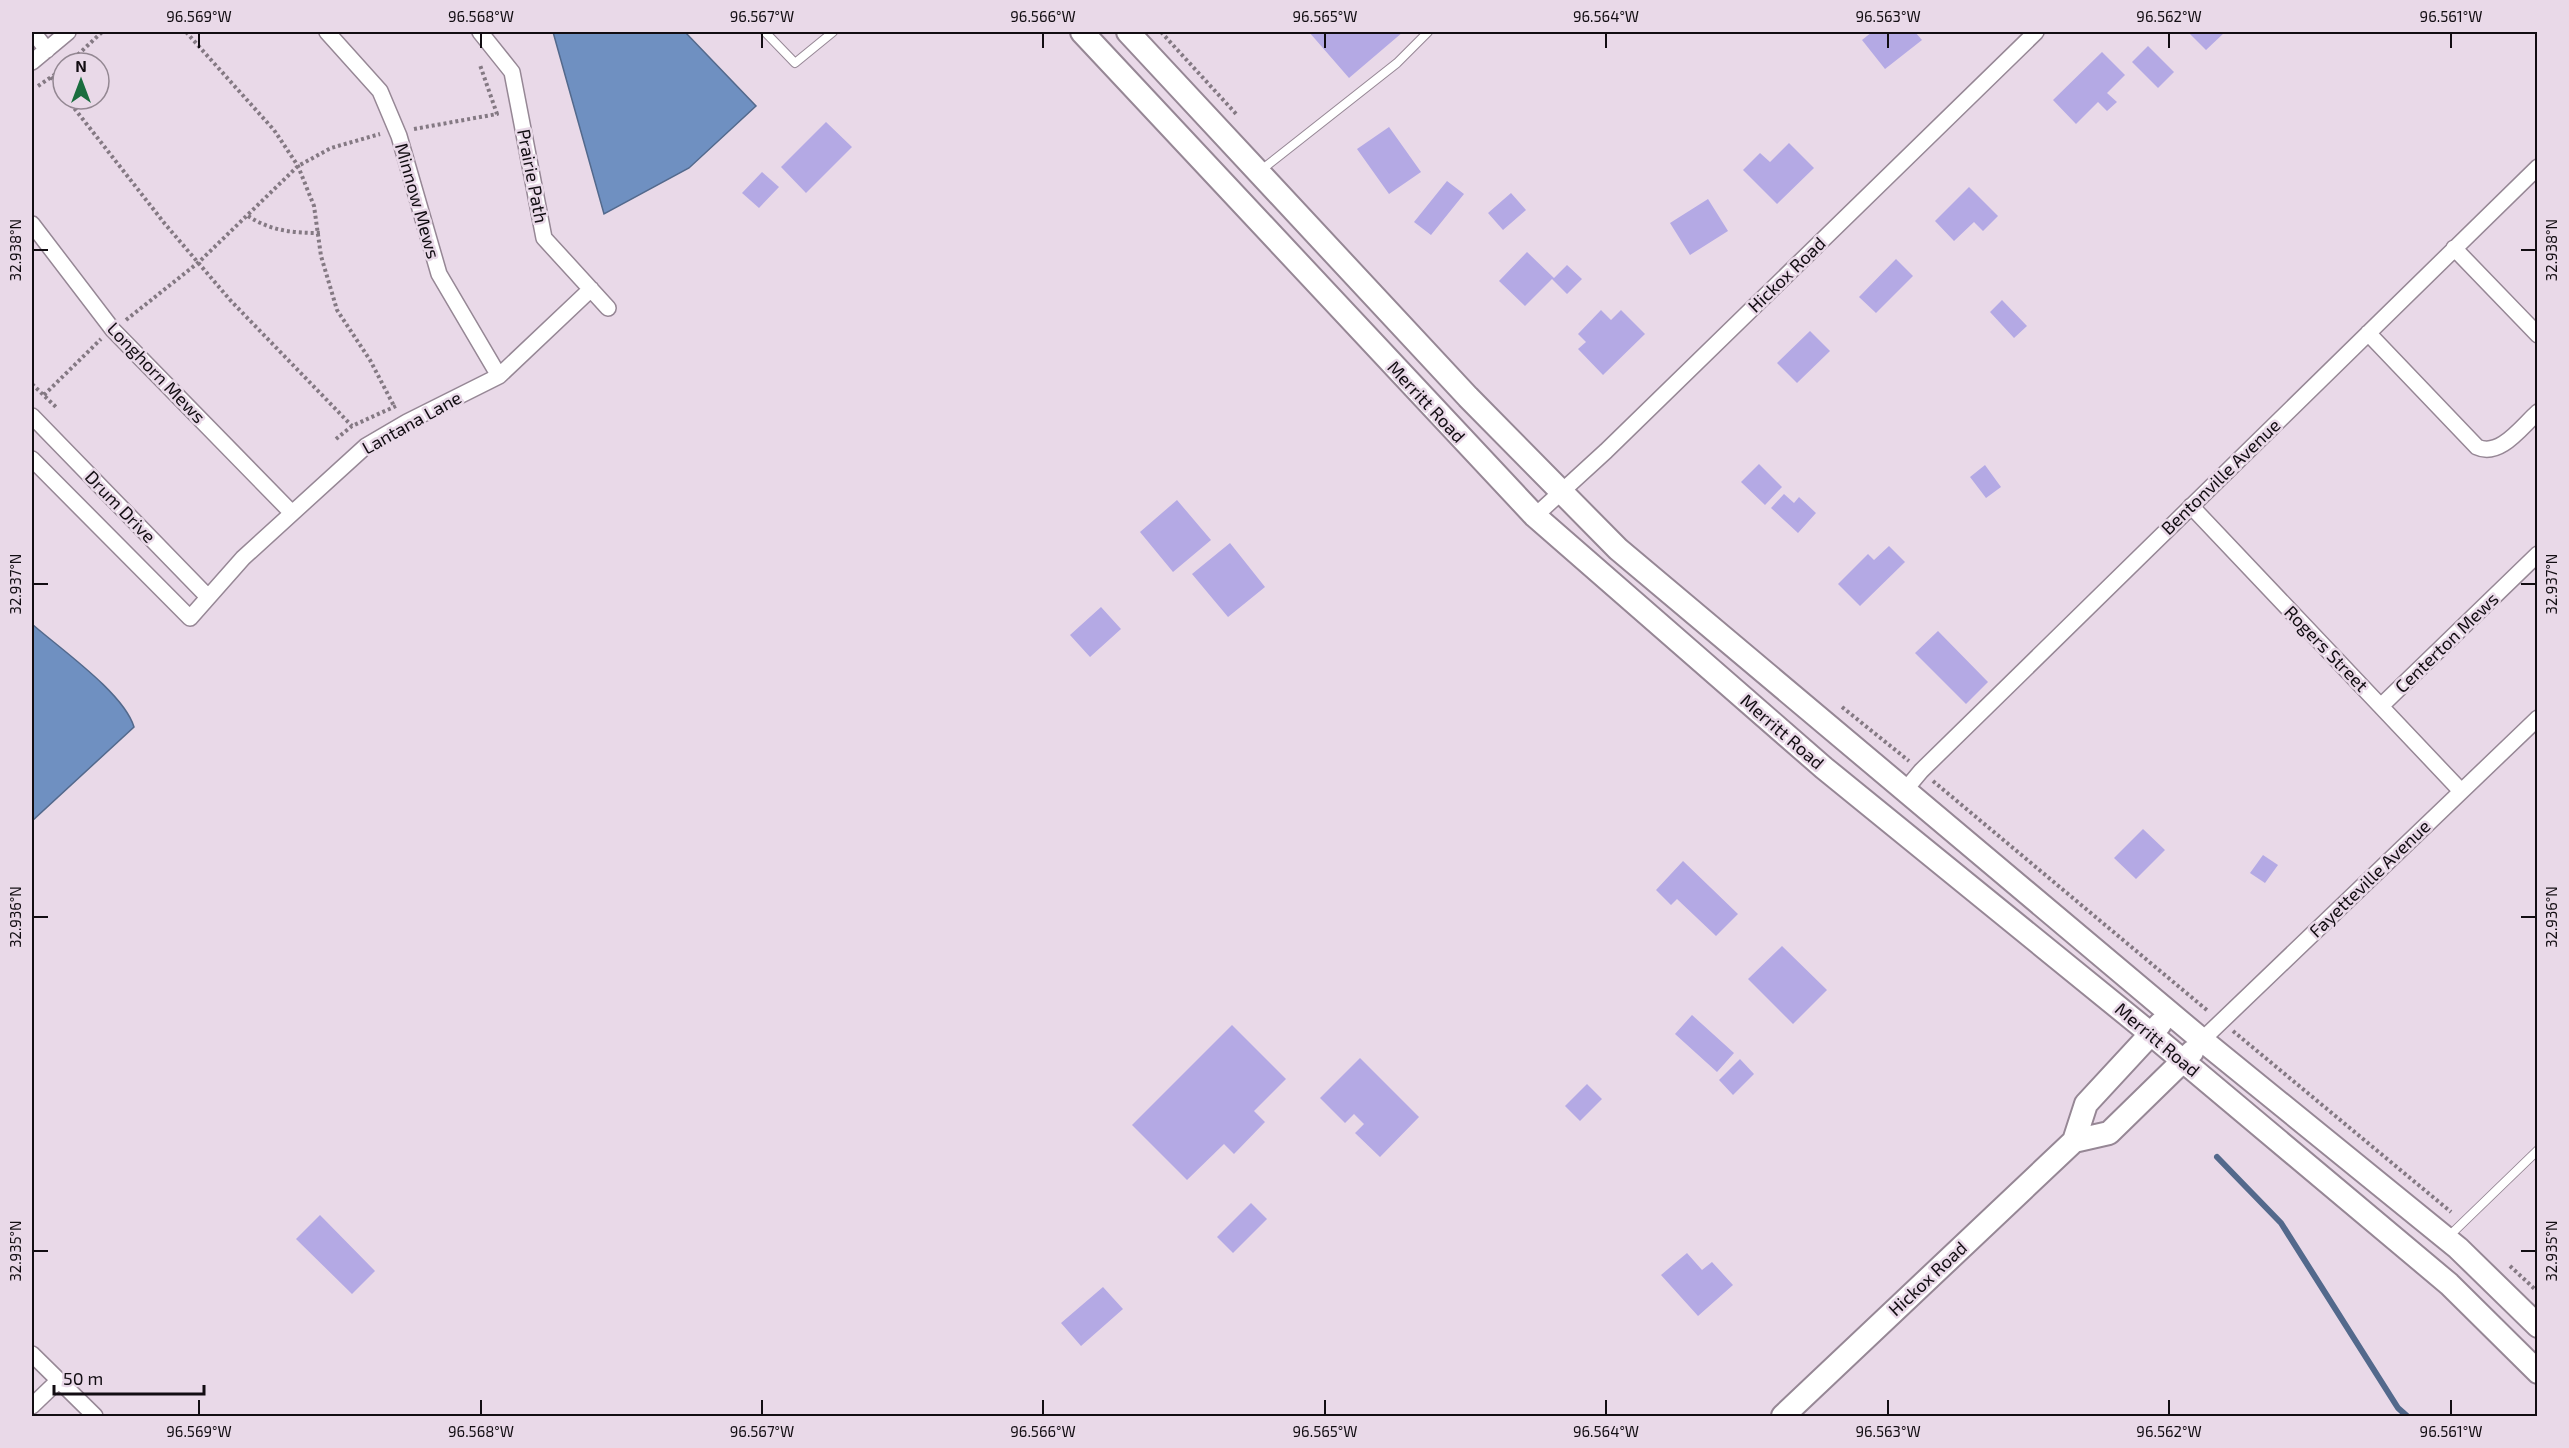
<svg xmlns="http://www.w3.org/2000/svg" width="2569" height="1448" viewBox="0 0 2569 1448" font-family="'Exo 2',sans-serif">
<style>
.water{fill:#6f90c1;stroke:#53698c;stroke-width:1.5}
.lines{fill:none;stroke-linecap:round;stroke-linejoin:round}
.stream{stroke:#53698c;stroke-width:6}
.building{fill:#b4a9e4}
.lane-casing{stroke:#968795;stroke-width:10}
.street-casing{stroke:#968795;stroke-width:18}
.secondary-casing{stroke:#968795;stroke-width:26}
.path{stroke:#847983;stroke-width:4;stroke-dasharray:3 3;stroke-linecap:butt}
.lane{stroke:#fff;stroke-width:8}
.street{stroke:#fff;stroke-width:15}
.secondary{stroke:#fff;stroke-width:22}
.ticks{fill:none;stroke:#120d12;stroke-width:2}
.labels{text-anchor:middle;stroke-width:5;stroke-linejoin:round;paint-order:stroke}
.street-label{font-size:18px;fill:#120d12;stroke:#e9d9e8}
.neatline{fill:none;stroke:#120d12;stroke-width:2}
.ticks-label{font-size:15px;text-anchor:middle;fill:#120d12}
</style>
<rect width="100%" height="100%" fill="#e9d9e8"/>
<path class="water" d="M553 32H685L756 106 689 168 604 214Z
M32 624C59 648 124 693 134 727L32 821Z"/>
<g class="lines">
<path class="stream" d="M2217 1157 2281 1223 2398 1408 2407 1416"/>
</g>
<path class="building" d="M1309 32H1403L1349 78Z
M1872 32H1915L1922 40 1885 69 1862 40Z
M2188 32H2225L2206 50Z
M2148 46 2174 72 2158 88 2132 62Z
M2102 52 2125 75 2107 93 2117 102 2107 111 2098 102 2076 124 2053 100Z
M826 122 852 147 806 193 781 167Z
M1389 127 1421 172 1389 194 1357 149Z
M1789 143 1814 168 1777 204 1743 170 1760 153 1770 162Z
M762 172 779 187 759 208 742 193Z
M1447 181 1464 194 1431 235 1414 222Z
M1969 187 1998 216 1983 231 1974 222 1954 241 1935 221Z
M1511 193 1526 210 1503 230 1488 213Z
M1708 199 1728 231 1690 255 1670 223Z
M1527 252 1554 278 1567 265 1582 279 1567 294 1552 279 1525 306 1499 281Z
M1896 259 1913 276 1876 313 1859 297Z
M2002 300 2027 326 2014 338 1990 312Z
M1601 310 1611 320 1621 310 1645 334 1603 375 1578 349 1586 342 1578 334Z
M1810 331 1830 351 1797 383 1777 363Z
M1759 464 1782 487 1765 505 1741 482Z
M1985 465 2001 487 1986 498 1970 477Z
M1784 494 1794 503 1799 497 1816 513 1798 533 1771 508Z
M1177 500 1211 540 1173 572 1140 532Z
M1230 543 1265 587 1228 617 1192 574Z
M1889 546 1905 562 1860 606 1838 584 1868 554 1874 560Z
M1101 607 1121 629 1090 657 1070 635Z
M1938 631 1988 682 1966 704 1915 653Z
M2143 829 2165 850 2136 879 2114 858Z
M2263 855 2278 865 2265 883 2250 873Z
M1683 861 1738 914 1716 936 1677 899 1671 905 1656 890Z
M1782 946 1827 990 1793 1024 1748 979Z
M1692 1015 1734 1053 1717 1072 1675 1034Z
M1232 1025 1286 1079 1254 1111 1265 1122 1234 1154 1224 1144 1187 1180 1132 1125Z
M1360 1058 1419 1117 1380 1157 1355 1133 1364 1124 1354 1114 1345 1123 1320 1098Z
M1740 1059 1754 1074 1733 1095 1719 1080Z
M1587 1084 1602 1099 1580 1121 1565 1106Z
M1251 1203 1267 1219 1233 1253 1217 1237Z
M320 1215 375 1271 352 1294 296 1239Z
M1687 1253 1702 1270 1712 1262 1733 1285 1698 1316 1661 1275Z
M1103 1287 1123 1309 1081 1346 1061 1323Z"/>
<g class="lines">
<defs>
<path id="lane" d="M765 32 795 63 833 32
M1260 171 1397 63 1428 32
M2447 1238 2538 1150"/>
<path id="street" d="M33 32 47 50
M327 32 380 91 399 136 439 274 499 376
M480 32 512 72 544 238 608 308
M32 62 68 32
M32 224 113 330 291 512
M2454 248 2538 335
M2368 333 2477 447C2500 458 2522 426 2538 412
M32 416 208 597
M32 459 190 618 243 558 366 446 407 422 499 376 591 289
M2191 506 2461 791
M1535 516 1606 451 2036 32
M2381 706 2538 554
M1906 789 1921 771 2538 167
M2202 1040 2538 718
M32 1354 95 1416
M32 1406 58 1381"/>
<path id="secondary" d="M1082 32 1535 516 1824 768 2151 1034 2449 1284 2538 1372
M1128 32 1468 397 1618 549 2202 1040 2458 1248 2538 1326
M2074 1141 2109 1133 2192 1052
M1783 1416 2074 1141 2086 1104 2160 1024"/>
</defs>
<use href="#lane" class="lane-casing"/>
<use href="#street" class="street-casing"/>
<use href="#secondary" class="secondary-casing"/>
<path class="path" d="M186 32 274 130 298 166 314 206 321 256 337 310 370 360 394 406
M1161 32 1238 116
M69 63 102 32
M51 77 63 94
M38 86 63 69
M67 99 165 224 231 301 352 426
M414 129 497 114 480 65
M248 216C271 231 293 233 320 233
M126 320 199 262 298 166 331 148 380 134
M32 384 58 409
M44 395 101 339
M336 439 352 426 396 406
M1842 707 1909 761
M1933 781 2208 1011
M2233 1031 2451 1212
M2510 1266 2538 1292"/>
<use href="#lane" class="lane"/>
<use href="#street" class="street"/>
<use href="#secondary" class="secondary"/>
</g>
<path class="ticks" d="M199 33V48M481 33V48M762 33V48M1043 33V48M1325 33V48M1606 33V48M1888 33V48M2169 33V48M2451 33V48M33 250H48M2521 250H2536M33 584H48M2521 584H2536M33 917H48M2521 917H2536M33 1251H48M2521 1251H2536M199 1400V1415M481 1400V1415M762 1400V1415M1043 1400V1415M1325 1400V1415M1606 1400V1415M1888 1400V1415M2169 1400V1415M2451 1400V1415"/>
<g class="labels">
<g class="street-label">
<text transform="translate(532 176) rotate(79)" y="6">Prairie Path</text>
<text transform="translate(417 201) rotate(74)" y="6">Minnow Mews</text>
<text transform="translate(1787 275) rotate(-44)" y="6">Hickox Road</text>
<text transform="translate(156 373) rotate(46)" y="6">Longhorn Mews</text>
<text transform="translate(1426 402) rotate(47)" y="6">Merritt Road</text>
<text transform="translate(412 423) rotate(-29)" y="6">Lantana Lane</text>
<text transform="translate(2221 477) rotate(-44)" y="6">Bentonville Avenue</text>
<text transform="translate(120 507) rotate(46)" y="6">Drum Drive</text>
<text transform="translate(2447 643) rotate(-44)" y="6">Centerton Mews</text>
<text transform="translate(2326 649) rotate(46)" y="6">Rogers Street</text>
<text transform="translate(1782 732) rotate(41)" y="6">Merritt Road</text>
<text transform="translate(2370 879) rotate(-44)" y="6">Fayetteville Avenue</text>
<text transform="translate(2157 1040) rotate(40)" y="6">Merritt Road</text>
<text transform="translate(1928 1279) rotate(-43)" y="6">Hickox Road</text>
</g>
</g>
<rect width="2569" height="1448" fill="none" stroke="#e9d9e8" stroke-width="66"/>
<g transform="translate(81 81)"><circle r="28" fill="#e9d9e8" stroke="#938792" stroke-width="1.5"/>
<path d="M0-4.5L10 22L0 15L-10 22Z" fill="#1a6d3e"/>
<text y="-9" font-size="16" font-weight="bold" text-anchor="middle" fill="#120d12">N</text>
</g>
<path d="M54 1385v9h150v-9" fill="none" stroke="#120d12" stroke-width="3"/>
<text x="63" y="1385" font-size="18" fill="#120d12" stroke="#e9d9e8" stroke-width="4.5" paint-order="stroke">50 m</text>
<rect x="33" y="33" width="2503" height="1382" class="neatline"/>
<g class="ticks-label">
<text x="199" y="22">96.569°W</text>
<text x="481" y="22">96.568°W</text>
<text x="762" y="22">96.567°W</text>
<text x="1043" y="22">96.566°W</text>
<text x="1325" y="22">96.565°W</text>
<text x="1606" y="22">96.564°W</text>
<text x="1888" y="22">96.563°W</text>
<text x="2169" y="22">96.562°W</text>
<text x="2451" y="22">96.561°W</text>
<text transform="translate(16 250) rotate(-90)" y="5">32.938°N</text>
<text transform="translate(2552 250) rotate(-90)" y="5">32.938°N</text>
<text transform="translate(16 584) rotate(-90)" y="5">32.937°N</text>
<text transform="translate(2552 584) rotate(-90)" y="5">32.937°N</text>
<text transform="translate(16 917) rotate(-90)" y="5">32.936°N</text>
<text transform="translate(2552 917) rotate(-90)" y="5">32.936°N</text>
<text transform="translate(16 1251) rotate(-90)" y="5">32.935°N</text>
<text transform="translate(2552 1251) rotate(-90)" y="5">32.935°N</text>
<text x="199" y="1437">96.569°W</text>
<text x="481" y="1437">96.568°W</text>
<text x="762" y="1437">96.567°W</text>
<text x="1043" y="1437">96.566°W</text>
<text x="1325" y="1437">96.565°W</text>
<text x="1606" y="1437">96.564°W</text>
<text x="1888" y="1437">96.563°W</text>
<text x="2169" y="1437">96.562°W</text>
<text x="2451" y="1437">96.561°W</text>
</g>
</svg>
